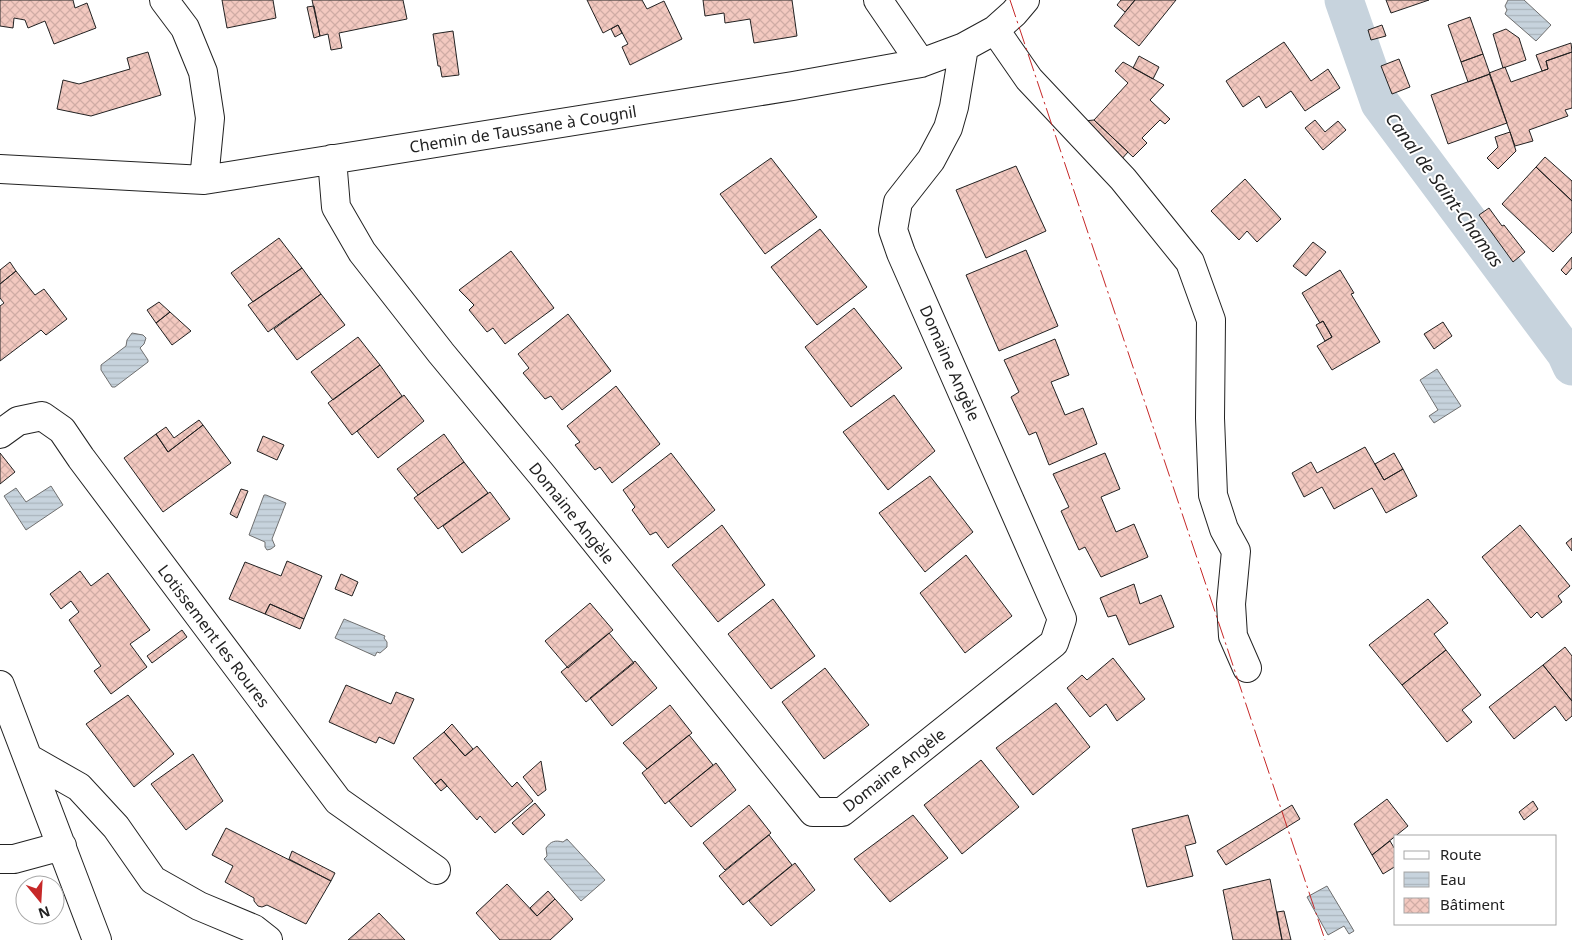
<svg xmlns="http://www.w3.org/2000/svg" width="1572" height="940" viewBox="0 0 1572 940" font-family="'Noto Sans',sans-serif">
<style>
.water{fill:url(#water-rules);stroke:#6f6f6f}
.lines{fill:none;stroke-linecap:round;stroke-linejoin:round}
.canal{stroke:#c7d3dd;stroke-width:39}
.building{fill:url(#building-cross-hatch);stroke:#222}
.street-casing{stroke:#222;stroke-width:30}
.street{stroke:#fff;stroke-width:28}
.power{stroke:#c62828;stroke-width:1;stroke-dasharray:18 4 2.5 4;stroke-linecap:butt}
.labels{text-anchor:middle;stroke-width:4;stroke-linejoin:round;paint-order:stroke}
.street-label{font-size:16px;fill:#222;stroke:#fff}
.water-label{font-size:18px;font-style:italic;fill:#222;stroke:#fff}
</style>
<defs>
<pattern id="water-rules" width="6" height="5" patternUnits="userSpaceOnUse" patternTransform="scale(1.25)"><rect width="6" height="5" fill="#c7d3dd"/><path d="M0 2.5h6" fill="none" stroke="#abb5bd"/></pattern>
<pattern id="building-cross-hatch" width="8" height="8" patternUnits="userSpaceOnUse" patternTransform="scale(1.25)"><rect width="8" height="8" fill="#f3c9c0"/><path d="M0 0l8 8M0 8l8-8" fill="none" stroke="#d0aca5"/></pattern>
</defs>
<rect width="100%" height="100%" fill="#fff"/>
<path class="water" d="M1508 0H1524L1551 25 1536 41 1505 14 1507 10 1505 6Z
M132 333 143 335 146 338 144 344 140 348 148 360V362L115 387H112L101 370V365L126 346 127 340Z
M1437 369 1461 406 1434 423 1429 416 1438 410 1420 380Z
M51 486 63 505 26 530 4 496 16 488 26 502Z
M264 495H266L286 503 272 539 275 546 271 549 267 550 265 547V542L249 535Z
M344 619 385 636 384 638 387 642V647L380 653 377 652 375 656 335 638Z
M567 839 605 880 581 901 544 859 547 856 546 848C551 841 555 840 563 842Z
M1327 886 1354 931 1349 934 1344 926 1328 935 1307 897Z"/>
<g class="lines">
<path class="canal" d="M1344 0 1380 103 1566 353 1572 366"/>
</g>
<path class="building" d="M0 0H73L75 8 87 3 96 28 54 44 45 21 28 28 25 20 14 18 13 28 0 26Z
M222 0H273L276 18 227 28Z
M312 0H403L407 19 339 33 342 48 331 50 328 34 320 36Z
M587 0H642L647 9 664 1 682 39 630 65 622 47 628 44 618 25 603 33Z
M703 0H792L797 36 754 43 750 19 725 23 724 13 705 16Z
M1121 0H1135L1125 12 1117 5Z
M1135 0H1176L1139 46 1114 26Z
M1386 0H1429L1391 13Z
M314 6 320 36 314 38 307 7Z
M1470 17 1483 54 1461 62 1448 25Z
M618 25 622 33 615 37 611 29Z
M1382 25 1386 36 1371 40 1368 30Z
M1506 29 1519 38 1526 60 1503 68 1493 34Z
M453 31 459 75 442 77 440 66H438L433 34Z
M1284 42 1311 81 1328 69 1340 88 1305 111 1291 91 1266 108 1259 96 1243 107 1226 81Z
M1571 43 1572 52 1546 61 1548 69 1542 71 1536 55Z
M148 52 161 95 91 116 57 109 63 80 79 84 130 69 127 58Z
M1572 52V108L1565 110 1568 116 1529 130 1533 141 1515 146 1489 73 1505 67 1511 82 1548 69 1546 61Z
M1483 54 1490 74 1468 82 1461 62Z
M1139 56 1159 67 1153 79 1133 68Z
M1399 59 1410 87 1392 94 1381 66Z
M1123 62 1164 85 1150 100 1170 119 1165 124 1160 120 1142 138 1147 143 1133 157 1094 120 1128 83 1115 71Z
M1490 74 1507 123 1448 144 1431 95Z
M1094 120 1128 152 1120 161 1084 121Z
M1315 120 1325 132 1338 121 1346 130 1323 150 1305 128Z
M1510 132 1516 151 1498 169 1487 158 1498 147 1495 137Z
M1545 157 1572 181V201L1536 167Z
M771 158 817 217 765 254 720 194Z
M1016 166 1046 231 986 258 956 190Z
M1536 167 1572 201V232L1553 252 1502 204Z
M1245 179 1281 219 1257 242 1247 231 1239 240 1211 211Z
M1489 208 1502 226 1504 225 1525 252 1513 262 1479 215Z
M820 229 867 287 817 325 771 267Z
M279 238 302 268 253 302 231 273Z
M1313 242 1326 252 1306 276 1293 266Z
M1026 250 1058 326 999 351 966 275Z
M511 251 554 308 505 344 493 328 487 332 469 310 474 305 459 290Z
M1572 257V268L1566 275 1561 270Z
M10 262 16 271 0 284V270Z
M302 268 321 294 268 332 248 305Z
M1340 270 1354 293 1351 294 1380 342 1332 370 1317 346 1332 337 1323 321 1320 323 1302 293Z
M16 271 35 295 44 289 67 319 46 335 41 330 0 361V306L4 303 0 298V284Z
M321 294 345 325 297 360 274 329Z
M159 302 170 312 156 323 147 310Z
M854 308 902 368 851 407 805 347Z
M170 312 191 331 172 345 156 323Z
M568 314 611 371 562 410 551 396 545 399 523 373 529 368 518 354Z
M1323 321 1332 337 1325 341 1316 325Z
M1443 322 1452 336 1434 349 1424 334Z
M358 337 380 365 333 400 311 372Z
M1055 339 1069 375 1051 382 1065 415 1083 408 1097 444 1049 465 1036 432 1029 435 1011 397 1019 392 1004 360Z
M380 365 402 396 352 435 328 403Z
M616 386 660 444 612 483 600 467 595 470 575 445 580 442 567 426Z
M404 395 424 421 378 458 357 431Z
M894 395 935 451 888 490 843 432Z
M199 420 203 425 168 452 156 434 166 427 174 438Z
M203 425 231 463 163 512 124 458 156 434 168 452Z
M444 434 464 462 418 495 397 469Z
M263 436 284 445 277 460 257 451Z
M1365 447 1384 480 1403 469 1417 496 1386 513 1372 488 1334 509 1322 487 1304 497 1292 473 1311 462 1317 473Z
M0 453 15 472 0 484Z
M671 453 715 510 668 548 656 532 650 535 632 510 635 507 623 490Z
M1105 453 1120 489 1101 497 1116 532 1134 524 1148 557 1101 577 1085 547 1079 550 1061 511 1069 507 1053 474Z
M1394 453 1403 469 1384 480 1375 464Z
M464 462 488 493 438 529 414 498Z
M930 476 973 532 925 572 879 513Z
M241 489 248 491 237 518 230 514Z
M490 492 510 519 462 553 443 526Z
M722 525 765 585 718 622 672 565Z
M1520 525 1570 586 1558 596 1562 602 1542 618 1537 612 1531 618 1482 557Z
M1572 538V551L1566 543Z
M966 555 1012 616 965 653 920 593Z
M287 561 322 576 304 619 270 604 265 614 229 599 245 562 281 576Z
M80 571 91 586 108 573 150 630 130 644 147 667 111 694 94 671 101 666 69 620 79 612 71 601 61 609 50 594Z
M341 574 358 582 352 596 335 589Z
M1134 584 1140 604 1161 595 1174 627 1129 645 1116 615 1108 617 1100 598Z
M773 599 815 656 771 689 728 634Z
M1428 599 1448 623 1434 634 1446 650 1402 685 1369 645Z
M590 603 613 630 568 668 545 641Z
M270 604 304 619 300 629 265 614Z
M182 630 187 637 152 663 147 656Z
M609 633 634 663 586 702 561 672Z
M1565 647 1572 656V701L1543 665Z
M1446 650 1481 695 1462 710 1472 722 1447 742 1402 685Z
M1113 658 1145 699 1117 721 1106 704 1090 717 1067 688 1082 675 1087 680Z
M635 661 657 688 612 726 590 698Z
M1543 665 1572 701V716L1566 721 1555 706 1514 739 1489 707Z
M825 668 869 725 824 759 782 702Z
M346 685 391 704 396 692 414 699 394 744 379 737 376 743 329 722Z
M128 695 174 754 134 787 86 724Z
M1056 703 1090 747 1033 795 996 748Z
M670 705 692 733 647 769 623 743Z
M452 724 473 749 465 756 444 732Z
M444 732 465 756 477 746 512 787 517 782 533 801 495 833 480 816 477 820 441 779 435 784 413 758Z
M689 735 713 765 665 804 642 773Z
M193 754 223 801 186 830 151 784Z
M981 760 1019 807 962 854 924 805Z
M541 761 546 790 538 796 523 777Z
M716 763 736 790 691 827 669 801Z
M441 779 447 786 441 791 435 784Z
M1387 799 1408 826 1372 855 1354 824Z
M1533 801 1538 809 1524 820 1519 812Z
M535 803 545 815 523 835 512 823Z
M749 805 771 833 725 870 703 843Z
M1292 805 1300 819 1226 865 1217 851Z
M913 815 948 858 890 902 854 859Z
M1188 815 1196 843 1185 846 1193 876 1147 887 1132 829Z
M226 828 331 881 306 924 267 905 262 907 258 906 254 901V898L225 882 233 866 212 855Z
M769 835 792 865 743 905 719 876Z
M1390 841 1396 851V866L1383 874 1372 855Z
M292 851 335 873 331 881 289 859Z
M795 863 815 890 771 926 749 901Z
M1270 879 1282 940H1233L1223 890Z
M507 884 537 916 555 899 573 919 550 940H500L476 913Z
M548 891 555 899 537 916 530 908Z
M1284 911 1291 940H1282L1277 912Z
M379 913 405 940H348Z"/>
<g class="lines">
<defs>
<path id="street" d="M164 0 185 28 203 72 210 118 204 180
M878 0 921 63
M995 30 1029 79 1123 179 1190 262 1211 320 1210 418 1213 495 1224 529 1236 551 1231 604 1233 636 1247 668
M332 159 336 207 362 252 441 353 542 475 813 812H842L1054 643 1062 619 901 253 893 230 898 202 931 160 948 128 954 107 964 47
M0 169 204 180 793 86 921 63 964 47 995 30 1014 13 1025 0
M0 434 18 421 42 416 62 430 81 458 338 801 436 870
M0 685 97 940
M28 758 79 787 116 827 153 880 199 906 254 929 268 940
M0 859H14L62 846"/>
</defs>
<use href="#street" class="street-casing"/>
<use href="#street" class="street"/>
<path class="power" d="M1010 0 1325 940"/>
</g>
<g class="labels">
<g class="street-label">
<text transform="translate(523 129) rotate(-9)" y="6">Chemin de Taussane à Cougnil</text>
<text transform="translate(950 363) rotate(66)" y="6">Domaine Angèle</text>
<text transform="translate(572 513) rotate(51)" y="6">Domaine Angèle</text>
<text transform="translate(214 636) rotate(53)" y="6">Lotissement les Roures</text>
<text transform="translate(894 770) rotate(-38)" y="6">Domaine Angèle</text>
</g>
<g class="water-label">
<text transform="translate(1444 190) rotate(54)" y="6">Canal de Saint-Chamas</text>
</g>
</g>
<rect x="1394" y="835" width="162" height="90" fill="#ffffff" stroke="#a7a7a7"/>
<rect x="1404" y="851" width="25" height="8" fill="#ffffff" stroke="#a7a7a7"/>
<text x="1440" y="860" font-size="15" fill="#222222">Route</text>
<rect x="1404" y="872" width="25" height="15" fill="url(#water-rules)" stroke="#a7a7a7"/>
<text x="1440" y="885" font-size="15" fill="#222222">Eau</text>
<rect x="1404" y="898" width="25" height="15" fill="url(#building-cross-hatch)" stroke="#a7a7a7"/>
<text x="1440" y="910" font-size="15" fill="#222222">Bâtiment</text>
<g transform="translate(40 900) rotate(162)"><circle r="24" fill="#ffffff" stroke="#a7a7a7"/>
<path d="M0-4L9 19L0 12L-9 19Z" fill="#c62828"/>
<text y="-8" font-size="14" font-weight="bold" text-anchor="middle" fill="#222222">N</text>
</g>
</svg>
